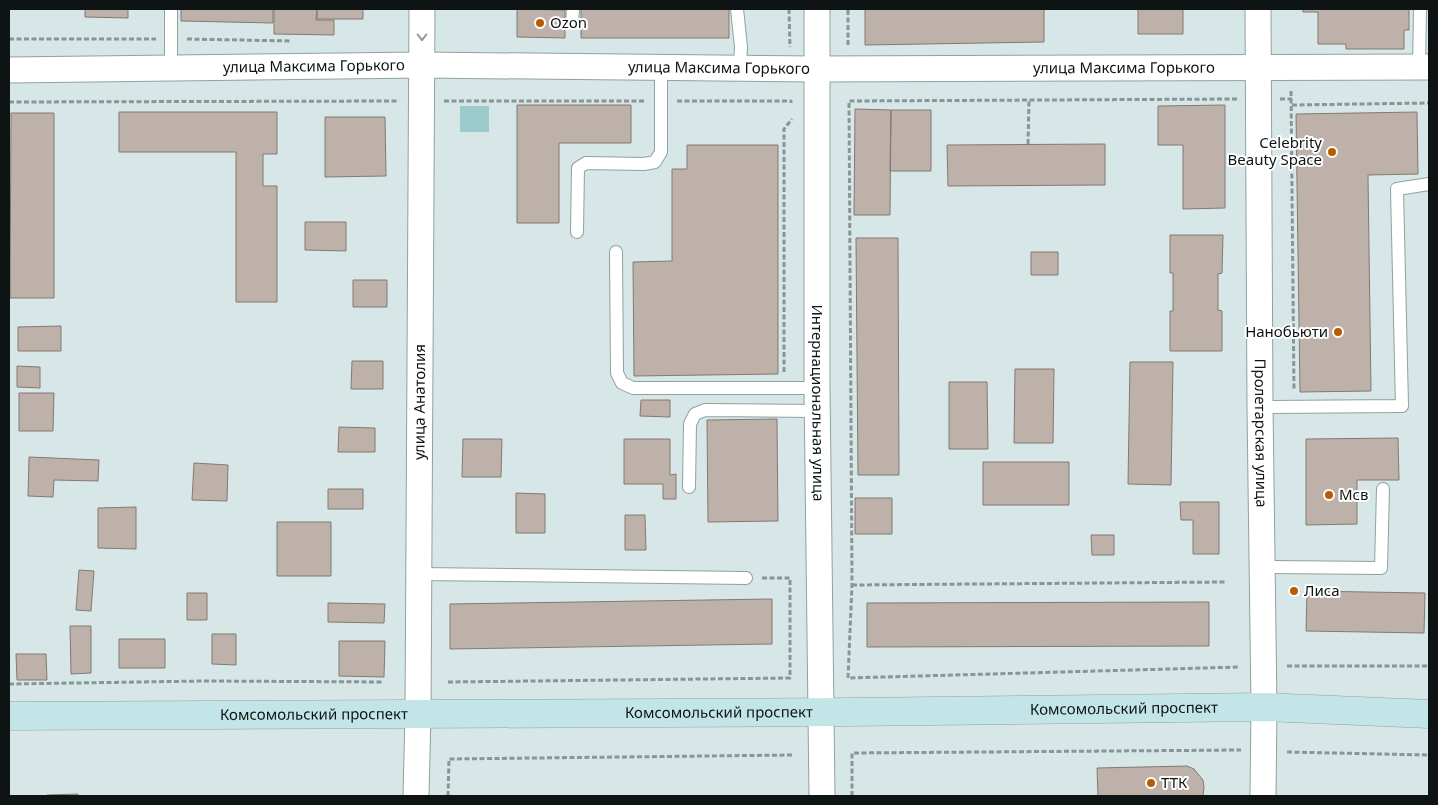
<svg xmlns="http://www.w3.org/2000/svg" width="1438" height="805" viewBox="0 0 1438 805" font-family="'Noto Sans',sans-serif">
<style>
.green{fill:#9ccbce}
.building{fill:#bdb1aa;stroke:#847972}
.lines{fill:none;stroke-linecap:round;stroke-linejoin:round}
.lane-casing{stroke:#91a0a1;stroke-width:14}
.street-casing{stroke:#91a0a1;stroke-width:27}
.secondary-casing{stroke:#91a0a1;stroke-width:29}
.path{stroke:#899696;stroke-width:3;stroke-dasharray:5 2.5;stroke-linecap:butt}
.lane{stroke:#fff;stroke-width:12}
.street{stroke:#fff;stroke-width:25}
.secondary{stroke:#c3e5e7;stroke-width:28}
.oneway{stroke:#939595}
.poi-dot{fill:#b75b02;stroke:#fff;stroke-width:2}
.labels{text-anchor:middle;stroke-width:4;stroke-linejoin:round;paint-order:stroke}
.poi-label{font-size:15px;fill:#0e1414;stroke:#fff;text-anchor:start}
.street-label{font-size:15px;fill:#0e1414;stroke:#fff}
</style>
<rect width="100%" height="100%" fill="#d7e7e8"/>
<path class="green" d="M460 106H489V132H460Z"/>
<path class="building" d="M85 9H128V18L85 17Z
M181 9H273V23L181 21Z
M274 9H317L316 20H334V35L274 34Z
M317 9H363V19H317Z
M517 9 565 10V38L517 37Z
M581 9H729V38H581Z
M865 9H1044V42L865 45Z
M1138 9H1183V34H1138Z
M1303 9H1409V30H1404V49H1346V44H1318V12H1303Z
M517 105H631V143H559V223H517Z
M1225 105V208L1183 209V145H1158V106Z
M855 109 891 110 890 215H854Z
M891 110H931V171H890Z
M119 112H277V154H263V186H277V302H236V152H119Z
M1417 112 1418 174 1368 175 1371 391 1300 392 1296 114Z
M11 113H54V298H10Z
M325 117H385L386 176 325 177Z
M1105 144V185L948 186 947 145Z
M687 145H778V374L634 376 633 262 672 261V169H687Z
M305 222H346V251L305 250Z
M1170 235H1223L1222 273 1218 274V310L1222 311V351H1170V311H1173V273H1170Z
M856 238H898L899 475H858Z
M1031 252H1058V275H1031Z
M353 280H387V307H353Z
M61 326V351H18V327Z
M352 361H383V389H351Z
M1130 362H1173L1171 485 1128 484Z
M17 366 40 367V388L17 387Z
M1015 369H1054L1053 443H1014Z
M949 382H987L988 449H949Z
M19 393H54L53 431H19Z
M641 400H670V417L640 416Z
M777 419 778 521 708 522 707 420Z
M339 427 375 428V452H338Z
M1398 438 1399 480H1357V524L1306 525V439Z
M463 439H502L501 477H462Z
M624 439H670V475L676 474V499H663V484H624Z
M29 457 99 460 98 481 54 480 53 497 28 496Z
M983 462H1069V505H983Z
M194 463 228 465 227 501 192 500Z
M328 489H363V509H328Z
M516 493 545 494V533H516Z
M855 498H892V534H855Z
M1180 502H1219V554H1193V520H1181Z
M136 507V549L98 548V508Z
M625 515H645L646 550H625Z
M277 522H331V576H277Z
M1091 535H1114V555H1092Z
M79 570 94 571 91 611 76 610Z
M1307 591 1425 593 1424 633 1306 631Z
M187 593H207V620H187Z
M772 599V644L450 649V604Z
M1209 602V646L867 647V603Z
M328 603 385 604 384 623 328 622Z
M70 626H91V673L71 674Z
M212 634H236V665L212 664Z
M119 639H165V668H119Z
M339 641H385L384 677 339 676Z
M16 654H46L47 680H17Z
M1187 766 1194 769 1203 780 1204 787 1203 796H1098L1097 768Z
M78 794V796H47V795Z"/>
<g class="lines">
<defs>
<path id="lane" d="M737 9 741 47 740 68
M572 22 573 9
M171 68V9
M1419 68 1420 9
M577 232 578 168 586 163 644 164 655 162 661 152V67
M616 252 617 373 622 383 633 388H817
M1260 407 1402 406 1397 189 1429 184
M689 487 690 424 695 414 705 410 817 411
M1261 567 1381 568 1383 489
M418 574 746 578"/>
<g id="street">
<path id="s1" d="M817 9V388L822 796"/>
<path id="s2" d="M1258 9 1260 407 1264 707 1263 796"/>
<path id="s3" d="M9 70 422 65 816 69 1429 67"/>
<path id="s4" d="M416 796 418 714 422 9"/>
</g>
<g id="secondary">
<path id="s5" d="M9 716 850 712 1264 707 1429 714"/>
</g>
</defs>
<use href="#lane" class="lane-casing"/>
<use href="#street" class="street-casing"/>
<use href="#secondary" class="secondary-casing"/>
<path class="path" d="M789 9 790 47
M9 39H156
M187 39 291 41
M848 45V9
M1291 91 1294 390
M1237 99 849 101 852 585 848 678 1240 667
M1280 99H1292
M444 101H646
M677 101H791V103
M9 102 398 101
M1292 105 1429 103
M1028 144 1029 100
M784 372V129L792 119
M852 585 1226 582
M1287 666H1429
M448 682 790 678V578H761
M9 684 204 681 384 682
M1287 752 1429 755
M448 796 449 759 792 755
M852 796V753L1241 750"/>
<use href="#lane" class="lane"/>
<use href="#street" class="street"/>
<use href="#secondary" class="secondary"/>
</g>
<defs><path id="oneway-chevron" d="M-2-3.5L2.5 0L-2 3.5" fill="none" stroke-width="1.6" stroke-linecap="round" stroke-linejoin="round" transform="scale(1.25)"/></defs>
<use class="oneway" href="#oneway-chevron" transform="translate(422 37) rotate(90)"/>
<g class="poi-dot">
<circle cx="540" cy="23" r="5"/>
<circle cx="1332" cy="152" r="5"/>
<circle cx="1338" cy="332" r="5"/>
<circle cx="1329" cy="495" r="5"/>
<circle cx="1294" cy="591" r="5"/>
<circle cx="1151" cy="783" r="5"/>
</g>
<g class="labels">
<g class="poi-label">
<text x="550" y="28">Ozon</text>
<text x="1322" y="148" text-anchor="end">Celebrity<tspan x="1322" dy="17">Beauty Space</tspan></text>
<text x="1328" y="337" text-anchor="end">Нанобьюти</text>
<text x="1339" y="500">Мсв</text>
<text x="1304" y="596">Лиса</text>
<text x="1161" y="788">ТТК</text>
</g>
<g class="street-label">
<text dy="5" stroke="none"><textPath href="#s3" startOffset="305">улица Максима Горького</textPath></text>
<text dy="5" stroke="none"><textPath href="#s3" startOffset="710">улица Максима Горького</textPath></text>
<text dy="5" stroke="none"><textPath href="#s3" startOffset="1115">улица Максима Горького</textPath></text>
<text dy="5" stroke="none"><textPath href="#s4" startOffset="394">улица Анатолия</textPath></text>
<text dy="5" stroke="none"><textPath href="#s1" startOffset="394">Интернациональная улица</textPath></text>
<text dy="5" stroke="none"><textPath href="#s2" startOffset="424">Пролетарская улица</textPath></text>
<text dy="5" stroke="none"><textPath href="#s5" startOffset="1115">Комсомольский проспект</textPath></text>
<text dy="5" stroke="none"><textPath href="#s5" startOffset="710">Комсомольский проспект</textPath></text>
<text dy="5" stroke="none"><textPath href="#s5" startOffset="305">Комсомольский проспект</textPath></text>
</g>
</g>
<rect width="1438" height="805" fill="none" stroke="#0e1414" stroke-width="20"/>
</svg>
